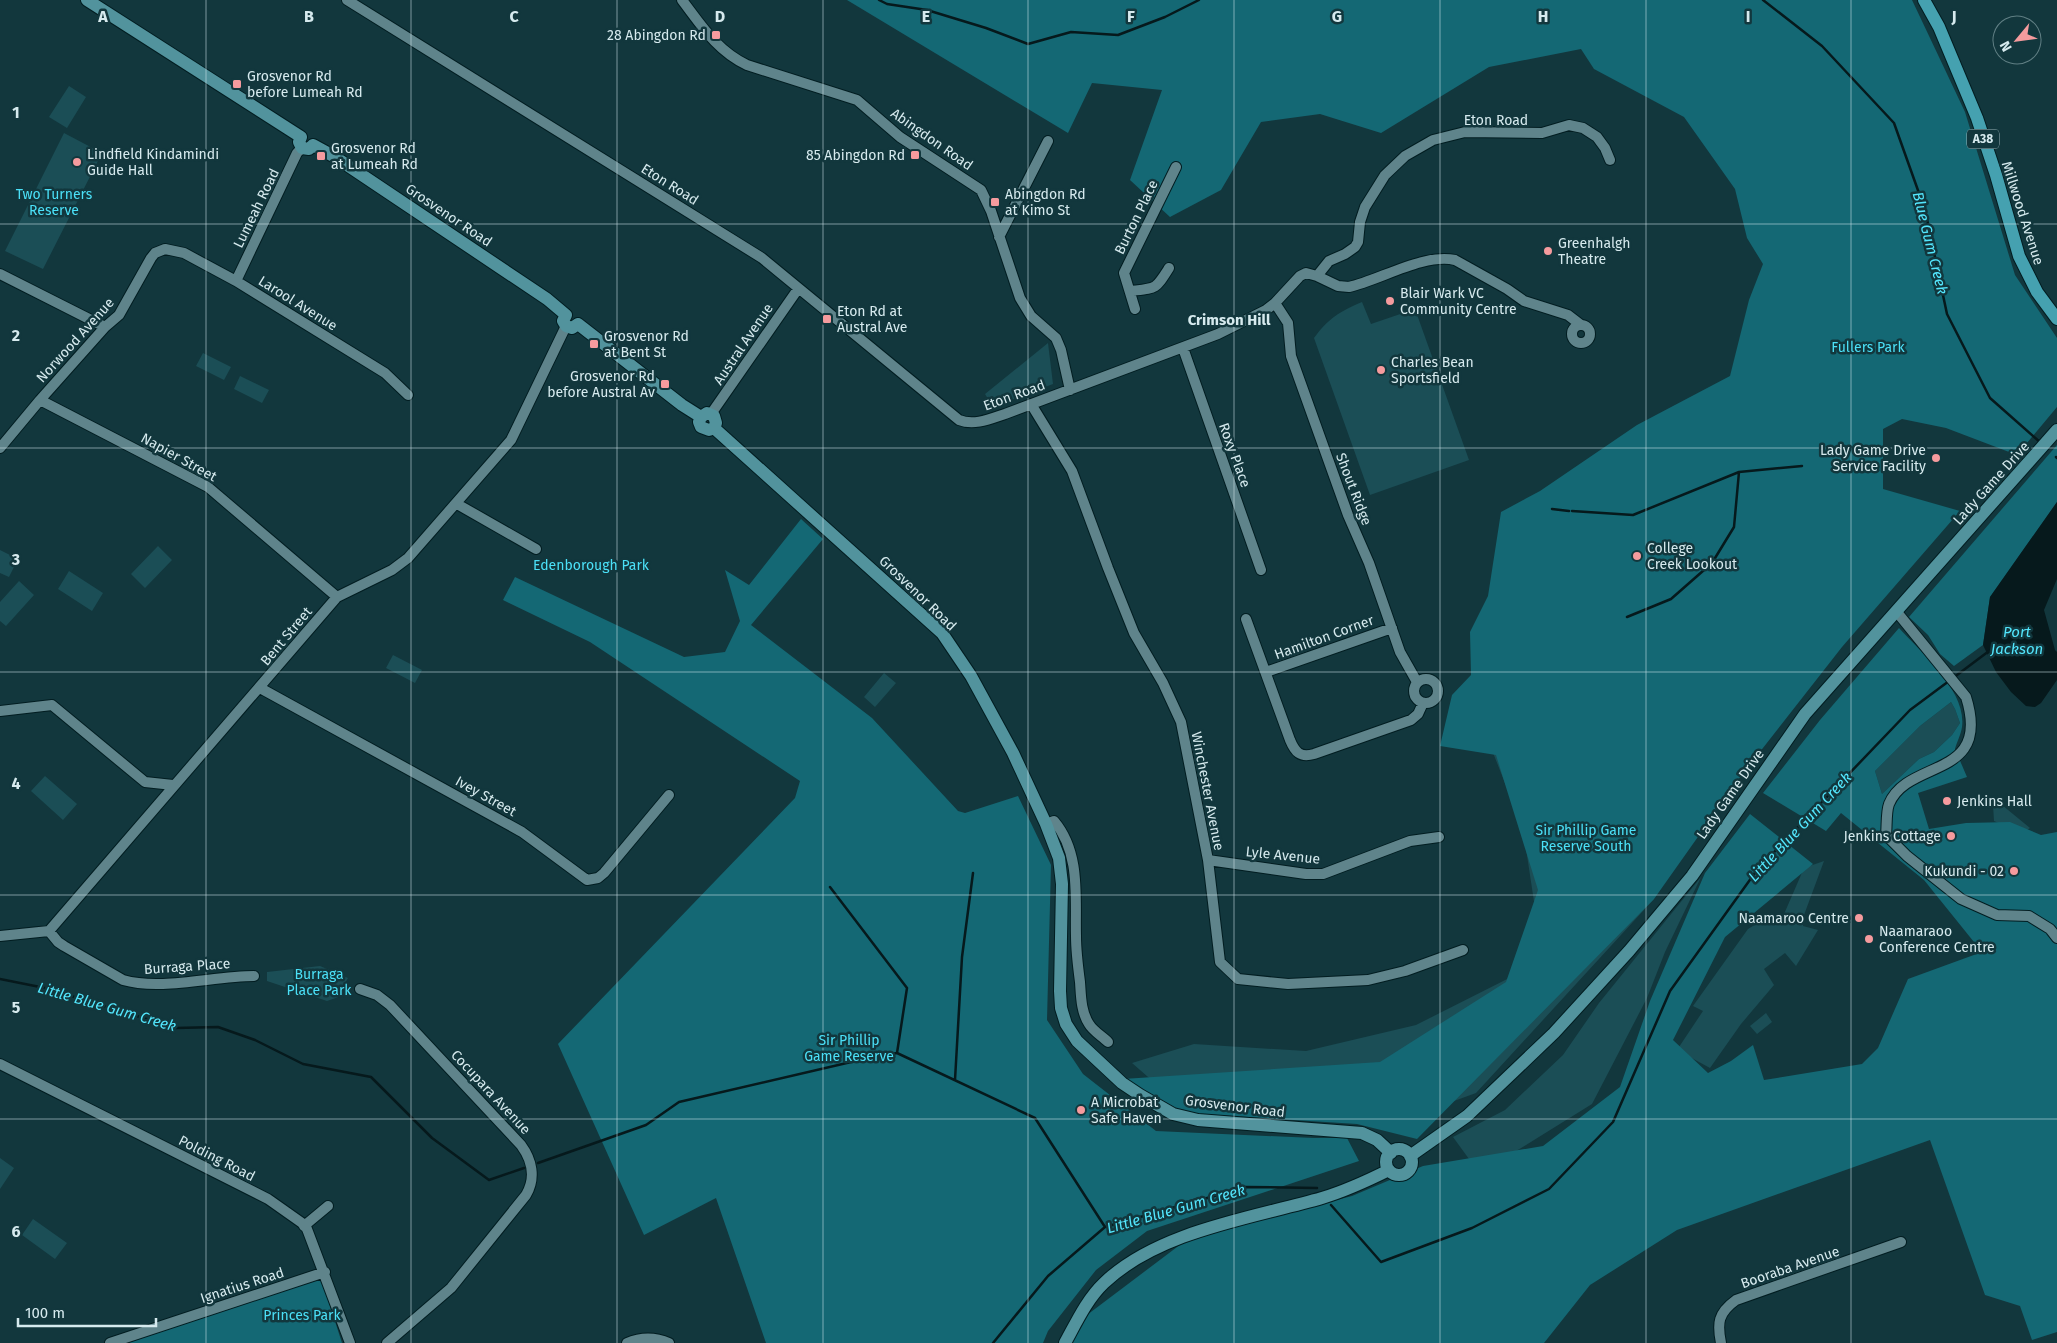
<svg xmlns="http://www.w3.org/2000/svg" width="2057" height="1343" viewBox="0 0 2057 1343" font-family="'Fira Sans',sans-serif">
<style>
.green{fill:#1b4e56}
.forest{fill:#146874;fill-rule:evenodd}
.water{fill:#06191c}
.lines{fill:none;stroke-linecap:round;stroke-linejoin:round}
.stream{stroke:#06191c;stroke-width:2.5}
.street-casing{stroke:#021d21;stroke-width:12}
.secondary-casing{stroke:#021d21;stroke-width:14}
.primary-casing{stroke:#021d21;stroke-width:14}
.street{stroke:#5f848b;stroke-width:10}
.secondary{stroke:#52939d;stroke-width:12}
.primary{stroke:#45a1b0;stroke-width:12}
.grid{fill:none;stroke:#d6eaee;stroke-width:1;stroke-opacity:0.55}
.poi-dot{fill:#f59b9e;stroke:#12373d;stroke-width:2}
.labels{text-anchor:middle;stroke-width:5;stroke-linejoin:round;paint-order:stroke}
.shield{fill:#12373d;stroke:#9bb4b9;stroke-width:1}
.shield-label{font-size:12px;font-weight:bold;fill:#d6eaee}
.poi-label{font-size:14px;fill:#d6eaee;stroke:#12373d;text-anchor:start}
.street-label{font-size:14px;fill:#d6eaee;stroke:#12373d}
.park-label{font-size:14px;fill:#4be0f7;stroke:#12373d}
.water-label{font-size:15px;font-style:italic;fill:#53e6fd;stroke:#12373d}
.neighbourhood-label{font-size:15px;font-weight:bold;fill:#d6eaee;stroke:#12373d}
.grid-label{font-size:16px;text-anchor:middle;font-weight:bold;fill:#d6eaee;stroke:#12373d;stroke-width:5;stroke-linejoin:round;paint-order:stroke}
</style>
<rect width="100%" height="100%" fill="#12373d"/>
<path class="green" d="M69 86 86 97 67 128 49 117Z
M64 133 102 153 43 269 5 251Z
M1362 302 1371 324 1415 309 1469 460 1370 495 1314 338C1329 318 1339 312 1362 302Z
M1048 343 1053 384 993 407 985 394Z
M203 353 231 367 224 380 196 366Z
M240 376 269 390 262 403 234 389Z
M158 546 172 560 145 588 131 574Z
M0 550 18 559 9 577 0 573Z
M69 571 103 593 92 611 58 589Z
M19 581 34 595 6 626 0 621V602Z
M393 655 422 670 415 683 386 668Z
M884 673 896 683 875 707 864 697Z
M1951 702 1955 709 1960 723 1952 735 1934 752 1919 759 1882 794 1875 771 1920 726Z
M1490 745 1654 899 1476 1093 1410 1117 1179 1104 1132 1063 1194 1044 1306 1051 1416 1025 1543 961 1523 829Z
M45 776 77 804 63 820 31 791Z
M1993 805H2002L2030 828 2022 833 1994 821Z
M1824 861 1804 915 1803 926 1818 930 1796 966 1785 953 1764 969 1774 985 1741 1024 1710 1068 1677 1050 1703 1011 1693 1006 1748 929 1766 918 1781 921 1804 868Z
M1701 877 1665 952 1647 998 1592 1104 1513 1153 1469 1159 1453 1137 1505 1110 1563 1055 1599 1003Z
M320 966 348 978 345 983 347 994 327 1001 267 981V972Z
M1766 1013 1772 1022 1757 1034 1750 1026Z
M0 1158 14 1168 0 1189Z
M33 1219 67 1243 55 1259 22 1235Z"/>
<path class="forest" d="M847 0H1912L1965 112 2015 275 2057 338V407L2017 455 1946 428 1902 419 1883 429V489L1960 511 1842 647 1741 776 1654 899 1417 1139 1357 1124 1185 1113 1123 1079 1380 1062 1506 982 1538 890 1496 755 1440 746 1452 695 1471 675 1470 632 1488 596 1501 512 1540 491 1637 425 1730 376 1749 300 1763 264 1747 238 1735 189 1684 117 1594 69 1581 49 1489 67 1381 133 1320 114 1261 122 1221 190 1170 217 1130 180 1162 90 1092 83 1068 133Z
M2057 445V502L1990 597 1983 645 1954 666 1940 654 1928 635 1909 617Z
M801 519 823 539 751 625 872 718 958 811 965 813 1018 796 1051 865 1047 1020 1083 1074 1156 1131 1314 1138H1347L1359 1161 1147 1231 1096 1270 1048 1331 1043 1343H766L716 1198 644 1235 558 1044 795 798 800 781 590 642 503 600 515 577 684 657 725 652 740 621 725 570 749 585Z
M1899 628C1921 652 1967 691 1962 727 1961 734 1957 742 1955 749L1967 777 1918 793 1929 829 1966 823 2010 822 2041 835 2057 832V1332L2032 1340 2020 1306 1985 1295 1930 1140 1677 1230 1590 1285 1544 1343H1068L1075 1324 1189 1238 1352 1196 1423 1166 1543 1146 1620 1087 1650 1001 1705 873 1750 814 1813 864 1725 937 1673 1040 1708 1073 1731 1061 1753 1045 1764 1080 1862 1064 1878 1048 1908 979 1982 952 1924 880 1841 813 1826 831 1763 793 1820 720ZM1951 702 1955 709 1960 723 1952 735 1934 752 1919 759 1882 794 1875 771 1920 726Z
M321 1278 342 1343H127Z"/>
<path class="water" d="M2057 502V579L2044 610 2055 650 2057 652V680L2041 703 2035 707 2026 706 2011 692 1996 672 1983 645 1990 597Z"/>
<g class="lines">
<path class="stream" d="M879 0 887 4 927 10 986 28 1028 44 1071 32 1118 35 1165 17 1199 0
M1763 0 1822 46 1894 123 1925 210 1947 314 1990 398 2041 443
M2056 457 2057 458
M1552 509 1569 511
M1572 511 1633 515 1739 472 1802 466
M1627 617 1671 599 1712 563 1734 527 1739 472
M1953 678 1989 651
M830 887 907 988 897 1053 1035 1118 1105 1227
M0 979 45 988 176 1028 218 1027 255 1040 303 1064 371 1077 432 1138 489 1180 524 1168
M955 1080 962 957 973 873
M538 1163 646 1125 679 1102 864 1059 897 1053
M1331 1205 1381 1262 1472 1228 1549 1189 1613 1122 1670 991 1757 870 1910 710 1949 681
M993 1343 1048 1276 1105 1227 1246 1187 1317 1188"/>
<defs>
<path id="street" d="M347 0 762 258 959 420C974 426 990 419 1005 414L1218 334 1266 310 1275 303 1300 276 1306 273 1317 276 1329 261 1345 254 1355 247 1358 242 1360 222 1365 207 1385 175 1405 156 1433 140 1465 132 1542 133 1569 125 1583 128 1597 137 1605 148 1610 160
M682 0C701 25 717 51 747 65L857 100 900 137 981 190 991 211 1020 298 1031 316 1056 338 1061 350 1070 390
M999 237 1048 141
M0 274 105 327
M1317 276 1338 286 1349 287C1380 280 1424 253 1455 260L1507 289 1524 301 1568 315 1581 325
M236 281 297 153 302 148
M1130 291C1157 288 1155 290 1169 268
M1275 303 1288 323 1291 356 1348 515 1369 563 1400 652 1417 682
M1135 309 1124 273 1176 167
M1572 334a9 9 0 1 1 18 0a9 9 0 1 1-18 0Z
M1183 348 1261 570
M40 400 208 487 337 597
M1031 404 1072 471 1108 568 1134 633 1163 683 1181 722 1208 860 1220 962 1238 979 1288 984 1368 980 1405 971 1463 950
M711 414 798 289
M0 448 40 400 105 327 119 315 151 258 155 253 165 249 184 253 236 281 385 373 408 395
M457 504 536 549
M1896 611 1966 697C1992 780 1908 758 1889 804 1886 812 1887 826 1886 835L1907 856 1961 899 1997 915 2029 916 2050 929 2057 938
M1246 619 1290 740C1295 752 1300 758 1314 754L1411 720 1418 714 1423 703
M1266 672 1392 628
M1414 691a12 12 0 1 1 24 0a12 12 0 1 1-24 0Z
M260 688 522 832 587 880 598 878 604 873 669 795
M0 711 52 705 145 782 173 785
M1046 824 1054 821C1081 853 1075 897 1076 936 1076 952 1078 967 1080 982 1081 996 1081 1012 1089 1024 1093 1031 1102 1036 1108 1042
M1208 860 1306 874H1323L1410 841 1439 837
M49 931 58 942 64 946 123 980C161 991 213 976 254 976
M0 936 49 931 337 597 392 570 408 558 511 440 566 326
M360 989 377 995 390 1005 521 1145C532 1160 536 1178 526 1195L451 1288 387 1343
M0 1064 268 1199 302 1223 307 1229 350 1343
M304 1226 328 1206
M110 1343 325 1272
M627 1343C641 1337 655 1337 669 1343
M1721 1343C1717 1323 1718 1313 1736 1300L1901 1242"/>
<path id="secondary" d="M87 0 301 137
M301 137 299 142 302 148 309 149 313 145
M313 145 335 157 547 299 566 315
M566 315 563 321 566 326 572 328 578 324
M578 324 682 405 701 417
M701 417 707 413 714 416 716 423 714 428
M701 417 699 422 701 427 709 430 714 428
M714 428 942 633 971 676 1013 753 1046 824 1059 858 1062 884 1060 991 1061 1008 1066 1024 1077 1041 1122 1083 1140 1095 1173 1114 1198 1120 1362 1133 1377 1140 1391 1153
M1386 1162a13 13 0 1 1 26 0a13 13 0 1 1-26 0Z
M1410 1156 1467 1116 1554 1033 1629 951 1692 876 1805 714 2057 430
M1065 1343C1076 1323 1087 1299 1104 1283 1158 1231 1253 1218 1322 1198 1345 1191 1367 1181 1389 1170"/>
<path id="primary" d="M1924 0 1939 27 1977 118 1996 175 2019 256 2037 292 2057 319"/>
</defs>
<use href="#street" class="street-casing"/>
<use href="#secondary" class="secondary-casing"/>
<use href="#primary" class="primary-casing"/>
<use href="#street" class="street"/>
<use href="#secondary" class="secondary"/>
<use href="#primary" class="primary"/>
</g>
<path class="grid" d="M206 0V1343M411 0V1343M617 0V1343M823 0V1343M1028 0V1343M1234 0V1343M1440 0V1343M1646 0V1343M1851 0V1343M0 224H2057M0 448H2057M0 672H2057M0 895H2057M0 1119H2057"/>
<g class="poi-dot">
<rect x="711" y="30" width="10" height="10" rx="2.5"/>
<rect x="232" y="79" width="10" height="10" rx="2.5"/>
<rect x="910" y="150" width="10" height="10" rx="2.5"/>
<rect x="316" y="151" width="10" height="10" rx="2.5"/>
<circle cx="77" cy="162" r="5"/>
<rect x="990" y="197" width="10" height="10" rx="2.5"/>
<circle cx="1548" cy="251" r="5"/>
<circle cx="1390" cy="301" r="5"/>
<rect x="822" y="314" width="10" height="10" rx="2.5"/>
<rect x="589" y="339" width="10" height="10" rx="2.5"/>
<circle cx="1381" cy="370" r="5"/>
<rect x="660" y="379" width="10" height="10" rx="2.5"/>
<circle cx="1936" cy="458" r="5"/>
<circle cx="1637" cy="556" r="5"/>
<circle cx="1947" cy="801" r="5"/>
<circle cx="1951" cy="836" r="5"/>
<circle cx="2014" cy="871" r="5"/>
<circle cx="1859" cy="918" r="5"/>
<circle cx="1869" cy="939" r="5"/>
<circle cx="1081" cy="1110" r="5"/>
</g>
<g class="labels">
<rect class="shield" x="1967" y="129.5" width="32" height="19" rx="4"/>
<g class="shield-label">
<text x="1983" y="143">A38</text>
</g>
<g class="poi-label">
<text x="706" y="40" text-anchor="end">28 Abingdon Rd</text>
<text x="247" y="81">Grosvenor Rd<tspan x="247" dy="16">before Lumeah Rd</tspan></text>
<text x="331" y="153">Grosvenor Rd<tspan x="331" dy="16">at Lumeah Rd</tspan></text>
<text x="87" y="159">Lindfield Kindamindi<tspan x="87" dy="16">Guide Hall</tspan></text>
<text x="905" y="160" text-anchor="end">85 Abingdon Rd</text>
<text x="1005" y="199">Abingdon Rd<tspan x="1005" dy="16">at Kimo St</tspan></text>
<text x="1558" y="248">Greenhalgh<tspan x="1558" dy="16">Theatre</tspan></text>
<text x="1400" y="298">Blair Wark VC<tspan x="1400" dy="16">Community Centre</tspan></text>
<text x="837" y="316">Eton Rd at<tspan x="837" dy="16">Austral Ave</tspan></text>
<text x="604" y="341">Grosvenor Rd<tspan x="604" dy="16">at Bent St</tspan></text>
<text x="1391" y="367">Charles Bean<tspan x="1391" dy="16">Sportsfield</tspan></text>
<text x="655" y="381" text-anchor="end">Grosvenor Rd<tspan x="655" dy="16">before Austral Av</tspan></text>
<text x="1926" y="455" text-anchor="end">Lady Game Drive<tspan x="1926" dy="16">Service Facility</tspan></text>
<text x="1647" y="553">College<tspan x="1647" dy="16">Creek Lookout</tspan></text>
<text x="1957" y="806">Jenkins Hall</text>
<text x="1941" y="841" text-anchor="end">Jenkins Cottage</text>
<text x="2004" y="876" text-anchor="end">Kukundi - 02</text>
<text x="1849" y="923" text-anchor="end">Naamaroo Centre</text>
<text x="1879" y="936">Naamaraoo<tspan x="1879" dy="16">Conference Centre</tspan></text>
<text x="1091" y="1107">A Microbat<tspan x="1091" dy="16">Safe Haven</tspan></text>
</g>
<g class="street-label">
<text x="1496" y="125">Eton Road</text>
<text transform="translate(932 139) rotate(35)" y="5">Abingdon Road</text>
<text transform="translate(670 184) rotate(32)" y="5">Eton Road</text>
<text transform="translate(256 208) rotate(-64)" y="5">Lumeah Road</text>
<text transform="translate(2023 213) rotate(72)" y="5">Millwood Avenue</text>
<text transform="translate(449 215) rotate(34)" y="5">Grosvenor Road</text>
<text transform="translate(1136 217) rotate(-64)" y="5">Burton Place</text>
<text transform="translate(298 303) rotate(32)" y="5">Larool Avenue</text>
<text transform="translate(75 340) rotate(-48)" y="5">Norwood Avenue</text>
<text transform="translate(743 344) rotate(-56)" y="5">Austral Avenue</text>
<text transform="translate(1014 395) rotate(-20)" y="5">Eton Road</text>
<text transform="translate(1235 455) rotate(70)" y="5">Roxy Place</text>
<text transform="translate(179 457) rotate(29)" y="5">Napier Street</text>
<text transform="translate(1991 483) rotate(-48)" y="5">Lady Game Drive</text>
<text transform="translate(1354 489) rotate(69)" y="5">Shout Ridge</text>
<text transform="translate(918 593) rotate(44)" y="5">Grosvenor Road</text>
<text transform="translate(286 636) rotate(-50)" y="5">Bent Street</text>
<text transform="translate(1324 637) rotate(-20)" y="5">Hamilton Corner</text>
<text transform="translate(1208 791) rotate(79)" y="5">Winchester Avenue</text>
<text transform="translate(1730 794) rotate(-55)" y="5">Lady Game Drive</text>
<text transform="translate(486 796) rotate(29)" y="5">Ivey Street</text>
<text transform="translate(1283 855) rotate(6)" y="5">Lyle Avenue</text>
<text transform="translate(187 966) rotate(-4)" y="5">Burraga Place</text>
<text transform="translate(491 1092) rotate(47)" y="5">Cocupara Avenue</text>
<text transform="translate(1235 1106) rotate(7)" y="5">Grosvenor Road</text>
<text transform="translate(217 1158) rotate(27)" y="5">Polding Road</text>
<text transform="translate(1790 1267) rotate(-19)" y="5">Booraba Avenue</text>
<text transform="translate(242 1285) rotate(-18)" y="5">Ignatius Road</text>
</g>
<g class="park-label">
<text x="54" y="199">Two Turners<tspan x="54" dy="16">Reserve</tspan></text>
<text x="1868" y="352">Fullers Park</text>
<text x="591" y="570">Edenborough Park</text>
<text x="1586" y="835">Sir Phillip Game<tspan x="1586" dy="16">Reserve South</tspan></text>
<text x="319" y="979">Burraga<tspan x="319" dy="16">Place Park</tspan></text>
<text x="849" y="1045">Sir Phillip<tspan x="849" dy="16">Game Reserve</tspan></text>
<text x="302" y="1320">Princes Park</text>
</g>
<g class="water-label">
<text transform="translate(1930 243) rotate(76)" y="5">Blue Gum Creek</text>
<text x="2017" y="637">Port<tspan x="2017" dy="17">Jackson</tspan></text>
<text transform="translate(1800 827) rotate(-47)" y="5">Little Blue Gum Creek</text>
<text transform="translate(107 1007) rotate(16)" y="5">Little Blue Gum Creek</text>
<text transform="translate(1176 1209) rotate(-16)" y="5">Little Blue Gum Creek</text>
</g>
<g class="neighbourhood-label">
<text x="1229" y="325">Crimson Hill</text>
</g>
</g>
<g class="grid-label">
<text x="103" y="22">A</text>
<text x="309" y="22">B</text>
<text x="514" y="22">C</text>
<text x="720" y="22">D</text>
<text x="926" y="22">E</text>
<text x="1131" y="22">F</text>
<text x="1337" y="22">G</text>
<text x="1543" y="22">H</text>
<text x="1748" y="22">I</text>
<text x="1954" y="22">J</text>
<text x="16" y="118">1</text>
<text x="16" y="341">2</text>
<text x="16" y="565">3</text>
<text x="16" y="789">4</text>
<text x="16" y="1013">5</text>
<text x="16" y="1237">6</text>
</g>
<g transform="translate(2017 40) rotate(241)"><circle r="24" fill="#12373d" stroke="#607f84"/>
<path d="M0-4L9 19L0 12L-9 19Z" fill="#f59b9e"/>
<text y="-8" font-size="14" font-weight="bold" text-anchor="middle" fill="#d6eaee">N</text>
</g>
<path d="M18 1318v8h138v-8" fill="none" stroke="#d6eaee" stroke-width="2.5"/>
<text x="25" y="1318" font-size="15" fill="#d6eaee" stroke="#12373d" stroke-width="4" paint-order="stroke">100 m</text>
</svg>
